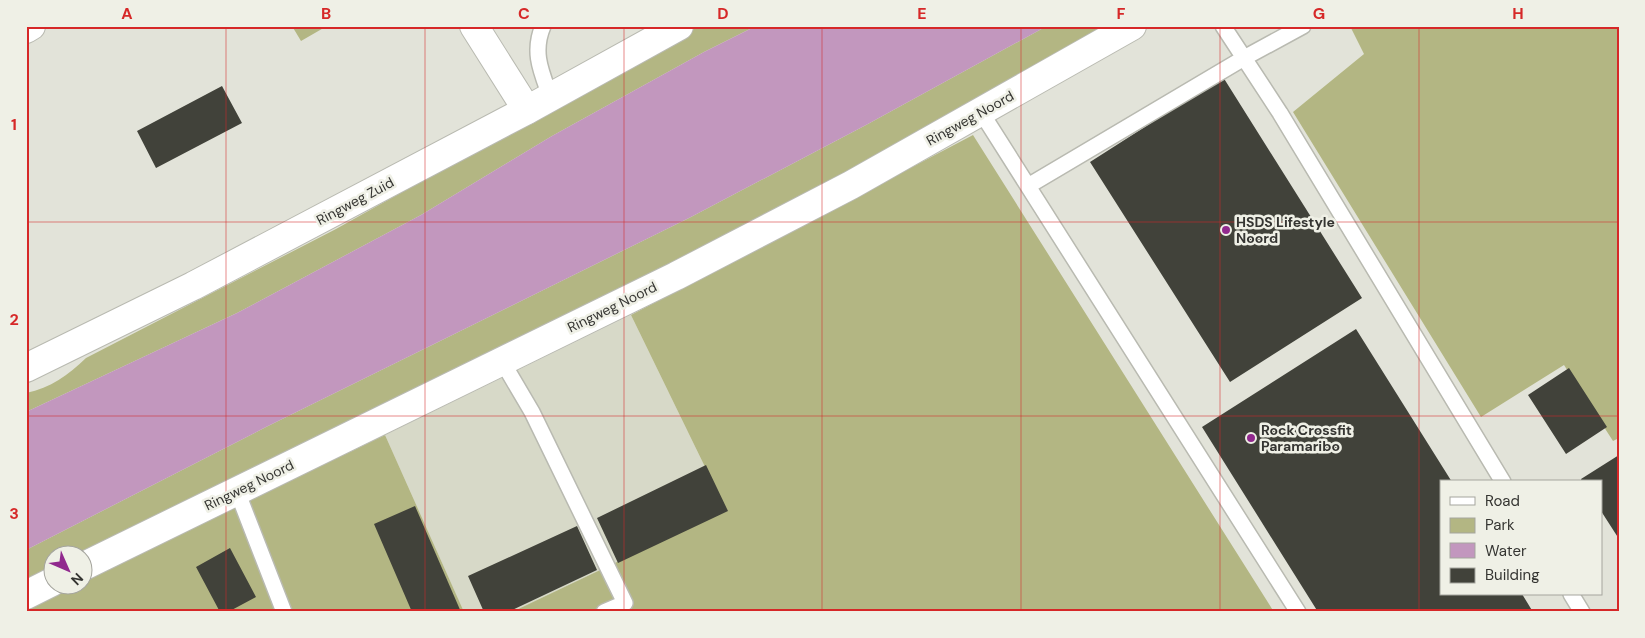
<svg xmlns="http://www.w3.org/2000/svg" width="1645" height="638" viewBox="0 0 1645 638" font-family="'DM Sans',sans-serif">
<style>
.built{fill:#d7d9c8}
.green{fill:#b3b683}
.water{fill:#c297be}
.building{fill:#41423a}
.lines{fill:none;stroke-linecap:round;stroke-linejoin:round}
.lane-casing{stroke:#b9bab1;stroke-width:18}
.street-casing{stroke:#b9bab1;stroke-width:30}
.secondary-casing{stroke:#b9bab1;stroke-width:30}
.lane{stroke:#fff;stroke-width:15}
.street{stroke:#fff;stroke-width:28}
.secondary{stroke:#fff;stroke-width:28}
.grid{fill:none;stroke:#d62828;stroke-width:1;stroke-opacity:0.55}
.poi-dot{fill:#91298e;stroke:#eff0e6;stroke-width:2}
.labels{text-anchor:middle;stroke-width:5;stroke-linejoin:round;paint-order:stroke}
.street-label{font-size:14px;fill:#353532;stroke:#eff0e6}
.poi-label{font-size:14px;font-weight:bold;fill:#353532;stroke:#eff0e6;text-anchor:start}
.neatline{fill:none;stroke:#d62828;stroke-width:2}
.grid-label{font-size:16px;text-anchor:middle;font-weight:bold;fill:#d62828}
</style>
<rect width="100%" height="100%" fill="#e2e3d9"/>
<path class="built" d="M631 315 726 510 512 612H464L385 435Z"/>
<path class="green" d="M292 26H327L301 41Z
M699 26H756L704 52 552 136 421 215 237 313 26 412V393C51 388 68 375 86 358L336 229Z
M1047 26H1106L777 211 382 408 219 484 79 555 52 556V569L26 582V550L266 427 689 218 866 125Z
M1350 26H1619V438L1613 441 1564 365 1481 417 1293 112 1364 54Z
M973 135 1274 612H512L726 510 631 315Z
M385 435 464 612H26V607L71 586H82L83 580Z"/>
<path class="water" d="M756 26H1047L866 125 689 218 266 427 26 550V412L237 313 421 215 552 136 704 52Z"/>
<path class="building" d="M1223 77 1362 298 1230 382 1090 162Z
M222 86 242 123 156 168 137 131Z
M1356 329 1452 482H1441V594H1522L1533 612H1318L1202 427Z
M1569 368 1607 427 1566 454 1528 395Z
M1619 455V539L1601 511V482H1582L1581 479Z
M706 465 728 511 618 563 597 518Z
M415 506 461 612H412L374 524Z
M577 526 597 570 508 612H484L468 576Z
M230 548 256 597 228 612H220L196 567Z"/>
<g class="lines">
<defs>
<path id="lane" d="M543 26C532 52 541 71 550 96
M1223 26 1280 113 1503 482
M981 112 1298 612
M1028 186 1244 58 1303 26
M502 361 532 412 625 603 604 612
M237 491 284 612
M1571 594 1582 612"/>
<path id="street" d="M474 26 527 110
M26 29 31 26"/>
<path id="secondary" d="M26 368 193 286 527 110 679 26
M82 567 676 276 851 185 1132 26
M26 595 52 582"/>
</defs>
<use href="#lane" class="lane-casing"/>
<use href="#street" class="street-casing"/>
<use href="#secondary" class="secondary-casing"/>
<use href="#lane" class="lane"/>
<use href="#street" class="street"/>
<use href="#secondary" class="secondary"/>
</g>
<path class="grid" d="M226 26V612M425 26V612M624 26V612M822 26V612M1021 26V612M1220 26V612M1419 26V612M26 222H1619M26 416H1619"/>
<g class="poi-dot">
<circle cx="1226" cy="230" r="5"/>
<circle cx="1251" cy="438" r="5"/>
</g>
<g class="labels">
<g class="street-label">
<text transform="translate(970 118) rotate(-29)" y="5">Ringweg Noord</text>
<text transform="translate(355 201) rotate(-28)" y="5">Ringweg Zuid</text>
<text transform="translate(612 307) rotate(-26)" y="5">Ringweg Noord</text>
<text transform="translate(249 485) rotate(-26)" y="5">Ringweg Noord</text>
</g>
<g class="poi-label">
<text x="1236" y="227">HSDS Lifestyle<tspan x="1236" dy="16">Noord</tspan></text>
<text x="1261" y="435">Rock Crossfit<tspan x="1261" dy="16">Paramaribo</tspan></text>
</g>
</g>
<rect width="1645" height="638" fill="none" stroke="#eff0e6" stroke-width="55"/>
<rect x="1440" y="480" width="162" height="115" fill="#eff0e6" stroke="#a5a59e"/>
<rect x="1450" y="497" width="25" height="8" fill="#ffffff" stroke="#a5a59e"/>
<text x="1485" y="506" font-size="15" fill="#353532">Road</text>
<rect x="1450" y="518" width="25" height="15" fill="#b3b683" stroke="#a5a59e"/>
<text x="1485" y="530" font-size="15" fill="#353532">Park</text>
<rect x="1450" y="543" width="25" height="15" fill="#c297be" stroke="#a5a59e"/>
<text x="1485" y="556" font-size="15" fill="#353532">Water</text>
<rect x="1450" y="568" width="25" height="15" fill="#41423a" stroke="#a5a59e"/>
<text x="1485" y="580" font-size="15" fill="#353532">Building</text>
<g transform="translate(68 570) rotate(135)"><circle r="24" fill="#eff0e6" stroke="#a5a59e"/>
<path d="M0-4L9 19L0 12L-9 19Z" fill="#91298e"/>
<text y="-8" font-size="14" font-weight="bold" text-anchor="middle" fill="#353532">N</text>
</g>
<rect x="28" y="28" width="1590" height="582" class="neatline"/>
<g class="grid-label">
<text x="127" y="19">A</text>
<text x="326" y="19">B</text>
<text x="524" y="19">C</text>
<text x="723" y="19">D</text>
<text x="922" y="19">E</text>
<text x="1121" y="19">F</text>
<text x="1319" y="19">G</text>
<text x="1518" y="19">H</text>
<text x="14" y="130">1</text>
<text x="14" y="325">2</text>
<text x="14" y="519">3</text>
</g>
</svg>
